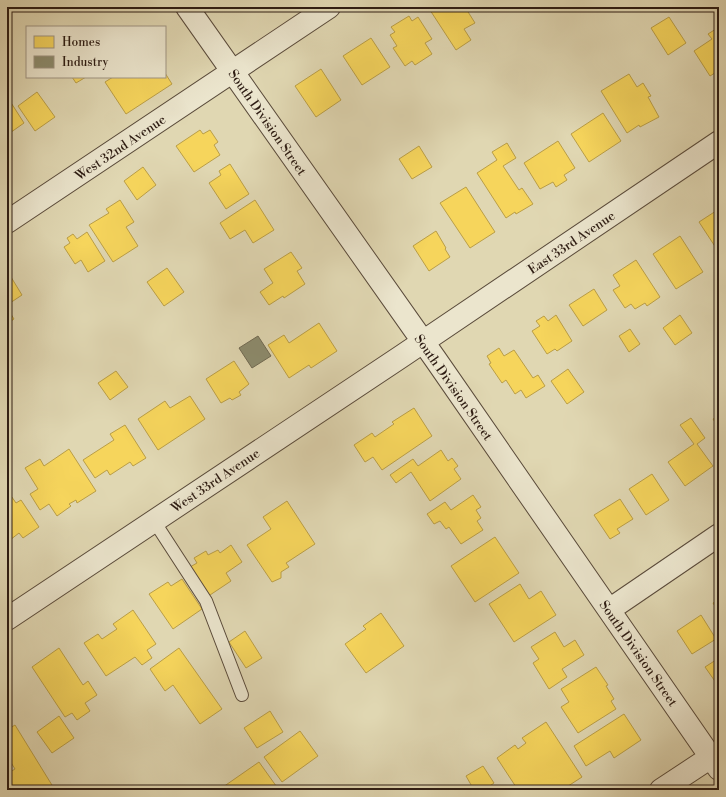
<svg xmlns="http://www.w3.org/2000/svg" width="726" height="797" viewBox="0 0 726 797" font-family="'Libre Bodoni',serif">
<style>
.homes{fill:#f6d55c;stroke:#ba9e46}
.industry{fill:#8c8c6e;stroke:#706a53}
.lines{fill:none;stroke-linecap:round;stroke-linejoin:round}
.service-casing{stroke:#5a4b3b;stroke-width:14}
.minor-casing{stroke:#5a4b3b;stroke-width:24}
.service{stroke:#ebe5cd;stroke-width:12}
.minor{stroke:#ebe5cd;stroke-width:22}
.labels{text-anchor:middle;stroke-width:4;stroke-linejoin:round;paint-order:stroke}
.street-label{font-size:13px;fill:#2d1c13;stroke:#ebe5cd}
</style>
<rect width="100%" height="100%" fill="#e0d7b2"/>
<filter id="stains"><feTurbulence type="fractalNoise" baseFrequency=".005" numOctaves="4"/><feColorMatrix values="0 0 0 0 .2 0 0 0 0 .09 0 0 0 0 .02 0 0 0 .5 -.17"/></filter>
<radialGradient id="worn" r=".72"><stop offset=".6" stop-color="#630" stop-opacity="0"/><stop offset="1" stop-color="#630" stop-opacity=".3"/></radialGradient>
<path class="homes" d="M428 7H465L475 23 464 29 471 40 456 50Z
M409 16 412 21 418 17 432 39 425 43 432 54 415 65 412 61 405 66 393 48 397 46 390 35 395 32 391 27Z
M669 17 686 43 668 55 651 28Z
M719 27V72L718 71 710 76 694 51 712 39 708 34Z
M371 38 390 67 362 85 343 56Z
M321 69 341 100 316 117 295 86Z
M165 73 172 84 126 114 105 82 113 77H165Z
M629 74 637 87 643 83 651 96 648 97 659 117 640 127 639 125 627 133 601 91Z
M72 77H86L76 83Z
M37 92 55 117 35 131 18 106Z
M8 98 24 123 7 135V99Z
M603 113 621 141 589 162 571 134Z
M200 130 203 134 210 130 218 142 214 145 220 155 194 172 176 146Z
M558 141 575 168 564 175 567 180 556 187 553 182 540 189 524 163Z
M507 143 516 158 503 166 519 190 522 188 533 204 516 214 515 212 506 218 477 173 497 160 492 152Z
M419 146 432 167 412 179 399 159Z
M230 164 249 194 226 209 209 183 221 175 219 171Z
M143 167 156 185 137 200 124 181Z
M466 187 495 232 470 248 440 203Z
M120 200 134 222 126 227 138 246 113 262 89 225 109 213 106 209Z
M255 200 274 230 253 243 245 230 230 239 220 223Z
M719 209V251H718L699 222Z
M436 231 446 248 445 249 450 257 429 271 413 246Z
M87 232 105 261 88 272 81 260 75 264 64 247 70 243 67 238 73 234 77 239Z
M680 236 703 272 676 289 653 254Z
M291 252 302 268 297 271 305 284 284 298 283 296 269 305 260 292 273 283 264 269Z
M636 260 660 297 647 306 645 303 635 309 631 304 625 308 613 290 620 286 613 275Z
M167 268 184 292 164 306 147 282Z
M11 277 22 295 7 305V279Z
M594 289 607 310 583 326 569 305Z
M7 308 14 319 7 324Z
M556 315 572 341 557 351 555 349 547 354 532 331 540 326 536 321 544 316 548 321Z
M680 315 692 333 675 345 663 328Z
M319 323 337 351 311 368 309 365 289 378 268 345 284 335 289 343Z
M630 329 640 344 629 352 619 336Z
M499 348 504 356 514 350 533 378 538 375 545 386 526 398 521 390 515 394 506 380 502 383 489 364 491 363 487 356Z
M234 361 249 384 239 392 241 395 232 400 230 398 221 403 206 379Z
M568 369 584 392 567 404 551 381Z
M116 371 128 387 110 400 98 383Z
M190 396 205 419 158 450 138 419 165 401 170 408Z
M414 408 432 436 382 470 373 457 365 462 354 445 372 433 375 437 394 424 392 422Z
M719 415V428L713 419Z
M691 418 705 438 697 444 713 466 685 486 668 462 694 444 680 425Z
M125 425 146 458 133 466 130 462 110 475 107 470 95 478 83 460 114 440 110 434Z
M69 449 96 491 77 503 76 500 69 504 71 506 57 516 49 504 40 510 30 494 38 489 25 468 40 459 44 466Z
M441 450 448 461 452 458 458 466 454 469 461 479 430 501 411 472 396 483 390 475 413 459 418 466Z
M652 474 669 500 646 515 629 489Z
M7 490 16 503 21 500 39 527 23 538 19 533 10 540 7 536Z
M473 495 481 507 476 510 481 518 477 521 483 530 461 544 449 527 446 529 440 521 434 524 427 514 445 502 451 510Z
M620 499 633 519 617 529 620 533 610 539 594 515Z
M287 501 315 544 286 563 289 567 281 572V578L272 582 247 545 271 529 263 517Z
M495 537 519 573 475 602 451 566Z
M231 545 242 562 226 573 231 581 207 597 190 567 197 563 194 558 206 551 208 555 218 550 220 553Z
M182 579 202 609 173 629 149 594 168 582 171 586Z
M520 584 529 599 541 591 556 615 514 642 489 604Z
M718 600 719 601V613L713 603Z
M133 610 156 644 147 650 152 658 142 665 135 657 106 676 84 643 98 634 102 639 117 629 113 624Z
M381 613 404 646 366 673 345 644 366 629 363 626Z
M701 615 716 639 692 654 677 631Z
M245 631 262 658 246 668 229 642Z
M555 632 564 647 575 640 584 655 562 669 567 677 549 689 533 663 539 659 531 647Z
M59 648 83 685 88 681 97 695 85 703 90 711 77 720 72 713 65 717 32 667Z
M179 648 222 709 200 724 173 685 165 691 150 669Z
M719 658V687L705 667Z
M596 667 608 685 606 686 614 699 611 701 616 709 578 733 561 707 569 702 561 689Z
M270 711 283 732 257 748 244 728Z
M624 714 641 740 614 758 610 751 586 766 574 746Z
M59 716 74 738 52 753 37 732Z
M546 722 582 777 562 790H518L497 758 515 745 518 749 526 743 522 738Z
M15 725 55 790H12L7 782V774L15 769 7 756V730Z
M300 731 318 756 282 782 264 757Z
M259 762 279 790H225L223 787Z
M483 766 494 783 484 790H474L466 776Z"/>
<path class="industry" d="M258 336 271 356 252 368 239 348Z"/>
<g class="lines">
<defs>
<path id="service" d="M154 521 206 601 242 695"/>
<path id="minor" d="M187 7 436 360 719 769
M7 222 329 7
M609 610 719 535
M7 619 402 356 719 142
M661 790 711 757"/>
</defs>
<use href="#service" class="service-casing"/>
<use href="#minor" class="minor-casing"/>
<use href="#service" class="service"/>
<use href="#minor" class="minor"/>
</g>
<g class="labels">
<g class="street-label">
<text transform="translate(268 122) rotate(55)" y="5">South Division Street</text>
<text transform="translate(120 147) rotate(-34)" y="5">West 32nd Avenue</text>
<text transform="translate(571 242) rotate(-34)" y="5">East 33rd Avenue</text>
<text transform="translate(454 387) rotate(55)" y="5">South Division Street</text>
<text transform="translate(215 480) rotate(-34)" y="5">West 33rd Avenue</text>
<text transform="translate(639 653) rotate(55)" y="5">South Division Street</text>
</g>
</g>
<rect width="726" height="797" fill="none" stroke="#e0d7b2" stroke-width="24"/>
<rect x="8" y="8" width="710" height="781" fill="none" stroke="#2d1c13" stroke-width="2"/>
<rect x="12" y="12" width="702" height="773" fill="none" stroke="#2d1c13"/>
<rect x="26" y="26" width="140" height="52" fill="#ebe5cd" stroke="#9f9583"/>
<rect x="34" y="36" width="20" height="12" fill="#f6d55c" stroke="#9f9583"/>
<text x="62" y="46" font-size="12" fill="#2d1c13">Homes</text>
<rect x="34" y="56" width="20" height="12" fill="#8c8c6e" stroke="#9f9583"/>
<text x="62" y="66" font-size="12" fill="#2d1c13">Industry</text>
<rect width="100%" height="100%" filter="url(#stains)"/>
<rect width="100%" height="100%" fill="url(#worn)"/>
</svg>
